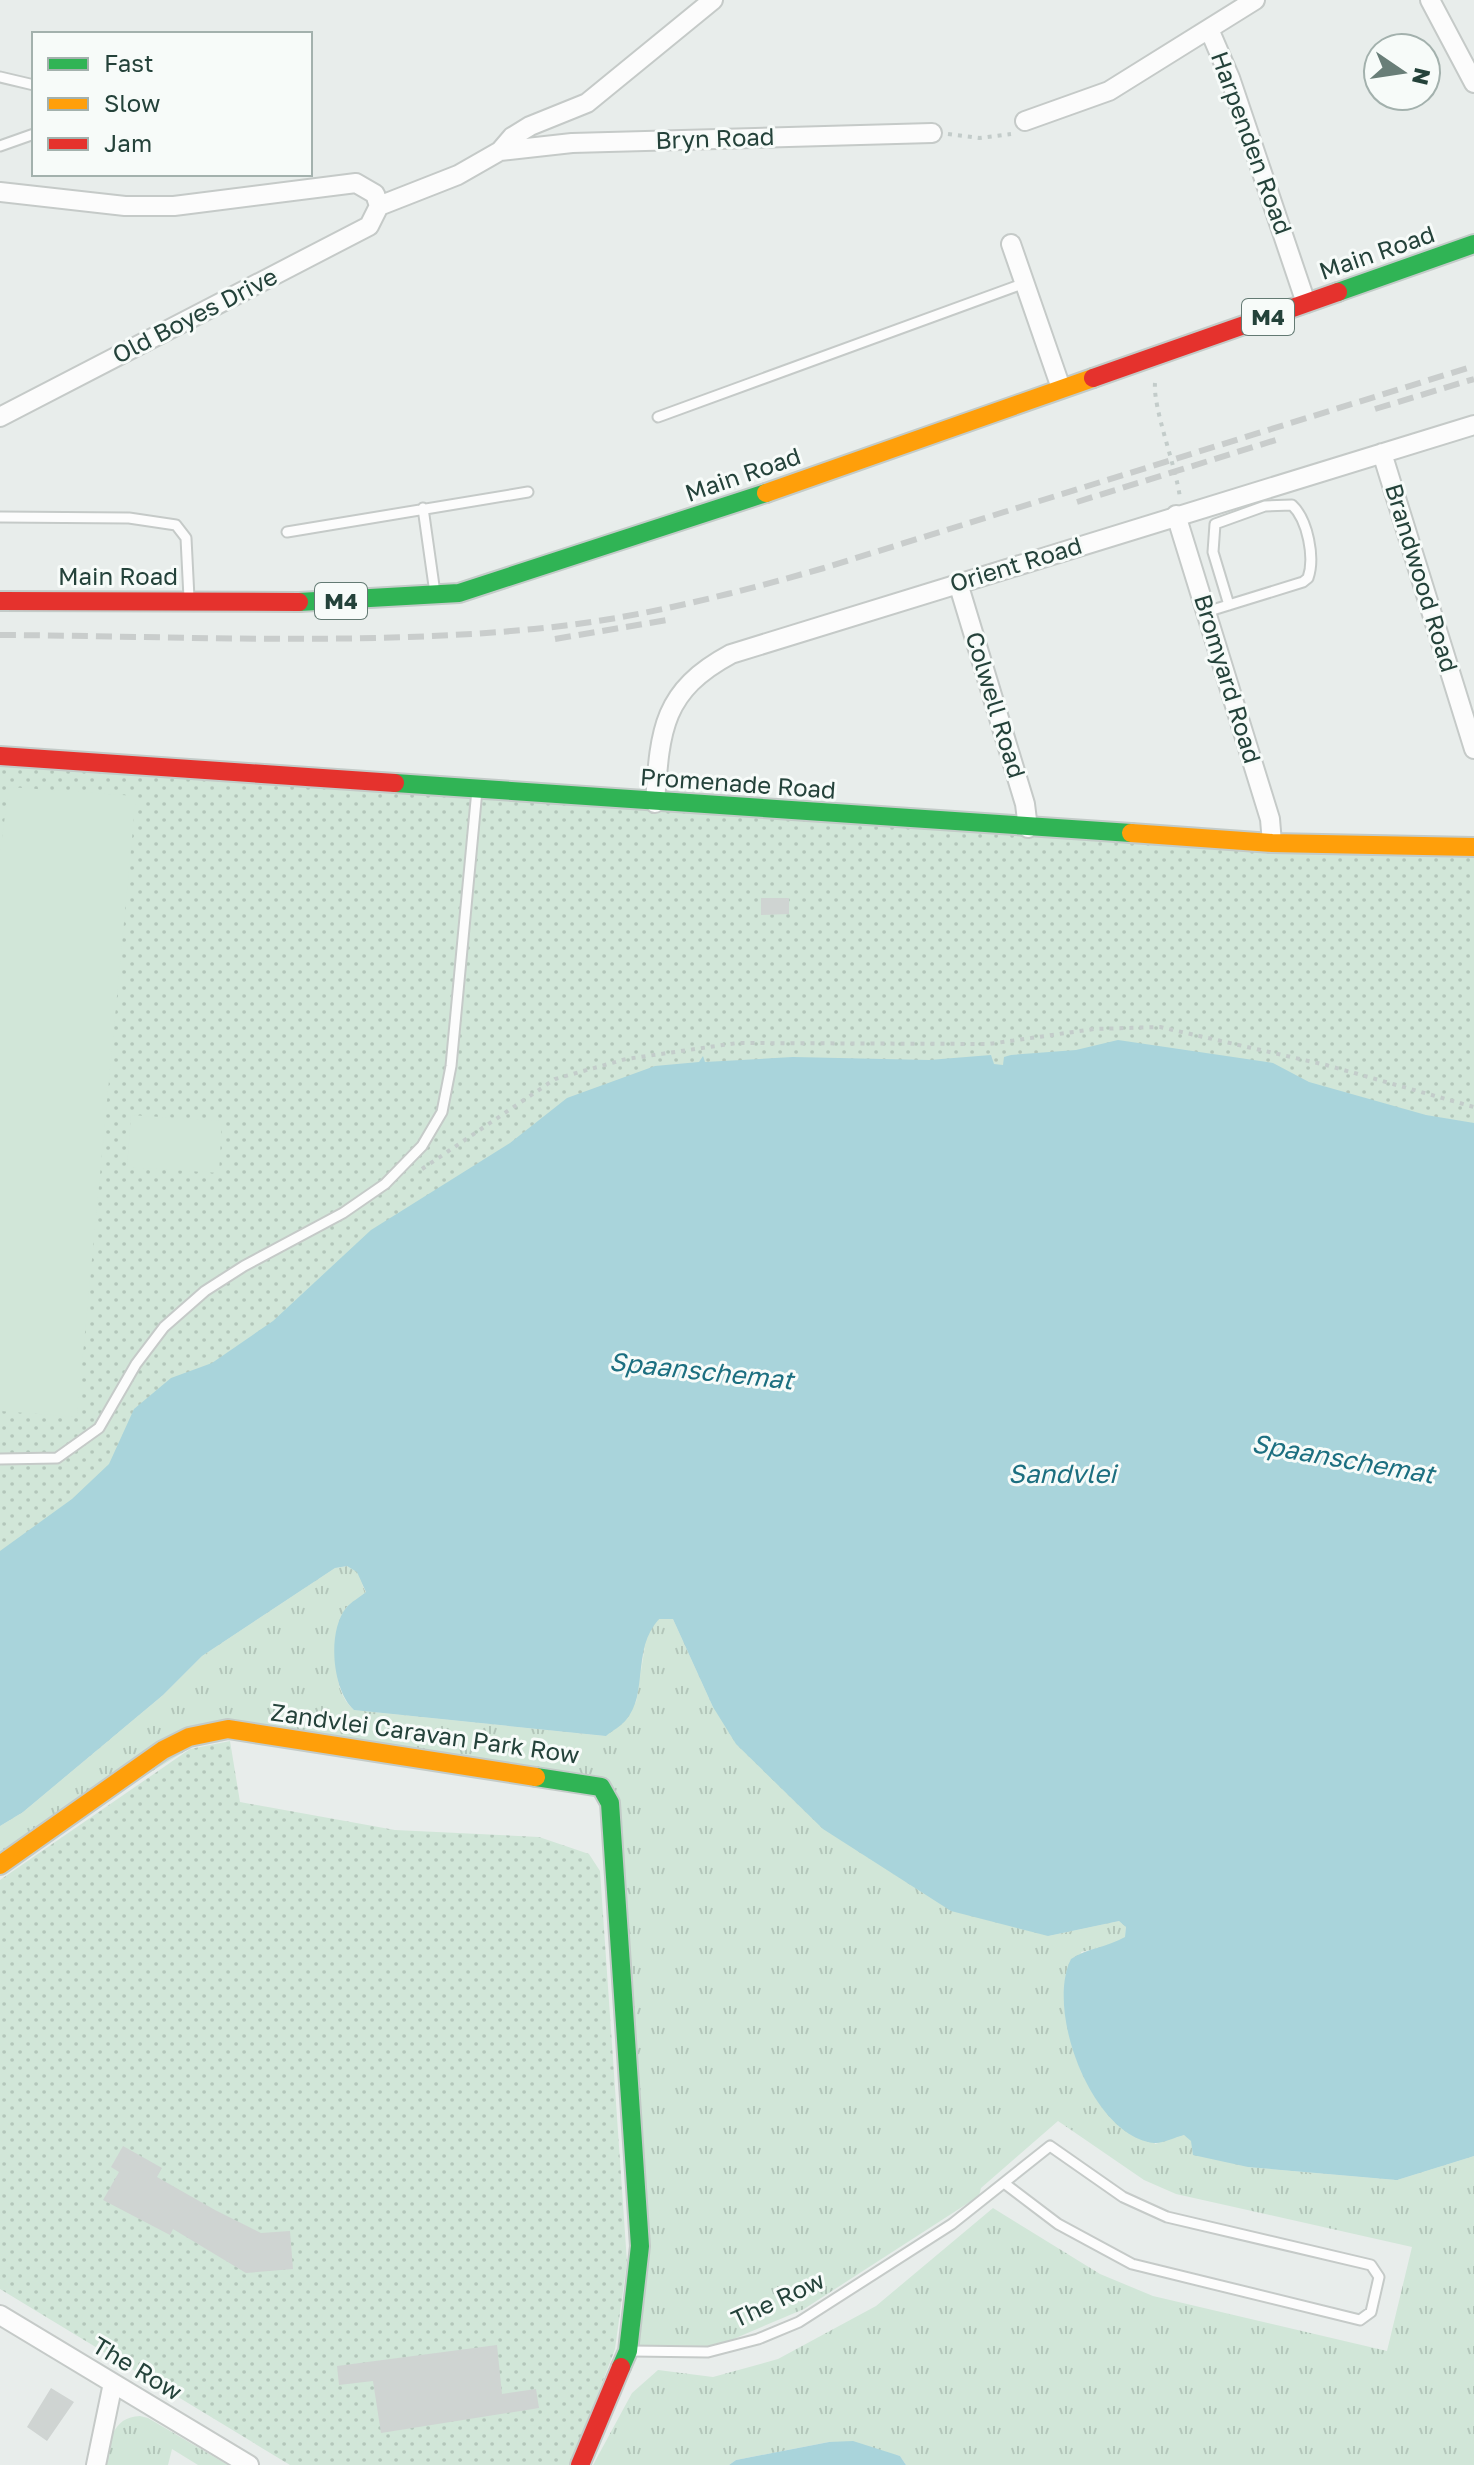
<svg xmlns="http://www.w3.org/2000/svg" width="1474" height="2465" viewBox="0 0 1474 2465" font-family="'Golos Text',sans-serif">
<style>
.grass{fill:url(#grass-tufts)}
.park{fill:url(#park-dots)}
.garden{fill:#d1e6d8}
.water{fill:#a9d4db}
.building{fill:#cfd4d2}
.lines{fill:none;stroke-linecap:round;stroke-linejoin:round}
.lane-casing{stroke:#c5cac8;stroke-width:13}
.street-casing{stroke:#c5cac8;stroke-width:22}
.fast-casing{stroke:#c3cbc8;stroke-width:22}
.slow-casing{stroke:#c3cbc8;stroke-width:22}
.jam-casing{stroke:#c3cbc8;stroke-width:22}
.path{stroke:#c3ccca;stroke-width:4;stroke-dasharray:4 6;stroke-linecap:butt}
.lane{stroke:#fcfcfc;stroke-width:9}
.street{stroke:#fcfcfc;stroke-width:18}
.fast{stroke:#30b455;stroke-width:18}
.slow{stroke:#ff9f0a;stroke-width:18}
.jam{stroke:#e5322d;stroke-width:18}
.rail{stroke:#c9cdcc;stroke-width:6;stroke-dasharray:16 8;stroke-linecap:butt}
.labels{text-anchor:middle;stroke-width:6;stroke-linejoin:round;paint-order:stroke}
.shield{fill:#f7fbf9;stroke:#637a73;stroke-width:2}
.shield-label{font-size:22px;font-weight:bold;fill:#24423a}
.street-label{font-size:24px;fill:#24423a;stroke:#f7fbf9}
.water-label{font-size:26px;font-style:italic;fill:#1c6f80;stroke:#f7fbf9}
</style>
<defs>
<pattern id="grass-tufts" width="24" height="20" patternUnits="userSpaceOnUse" patternTransform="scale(2)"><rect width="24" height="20" fill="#d1e6d8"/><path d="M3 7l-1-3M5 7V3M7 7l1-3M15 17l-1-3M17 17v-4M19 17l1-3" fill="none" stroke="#b3c6ba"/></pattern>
<pattern id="park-dots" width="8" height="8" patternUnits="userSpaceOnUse" patternTransform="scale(2)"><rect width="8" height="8" fill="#d1e6d8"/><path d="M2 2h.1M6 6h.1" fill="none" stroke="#b3c6ba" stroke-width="1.8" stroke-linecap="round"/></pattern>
</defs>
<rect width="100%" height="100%" fill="#e8edeb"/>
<path class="grass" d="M347 1566 357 1572 366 1593 346 1608C339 1640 326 1685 354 1710L606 1736 636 1702 647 1633 659 1619H673L713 1707 1048 1936 1119 1921 1126 1927 1125 1937 1112 1945 1081 1952 1155 2144 1184 2135 1248 2167 1397 2180 1474 2156V2465H906L900 2456 829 2442 736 2460 729 2465H593L632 2393 658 2370 713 2377 778 2359 876 2306 993 2208 1100 2274 1153 2296 1387 2351 1412 2247 1176 2194 1144 2180 1058 2121 981 2188 979 2196 804 2309 717 2346 633 2345 616 1796 223 1728 0 1864V1826L23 1812 163 1695 202 1656 335 1568Z
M140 2416 148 2418 228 2465H198L172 2449 168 2465H105C109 2442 112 2417 140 2416Z"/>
<path class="park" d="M0 756 1474 847V2156L1397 2180 1248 2167 1193 2155 1191 2141 1184 2135C1175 2138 1162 2144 1154 2143 1092 2136 1045 2011 1071 1959 1088 1948 1108 1947 1125 1937L1126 1927 1119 1921 1048 1936 951 1911 823 1829 736 1744 713 1707 673 1619H659C632 1650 649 1693 626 1720 621 1726 612 1731 606 1736L354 1710C332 1690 327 1633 346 1608 351 1602 360 1597 366 1592L356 1572 347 1566 335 1568 202 1656 163 1695 23 1812 0 1826Z
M230 1741 240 1802 395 1830 539 1837 589 1854 600 1871 627 2262 615 2349 571 2465H290L0 2289V1880L190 1749Z"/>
<path class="garden" d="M9 787 136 796 77 1417 0 1411V852Z
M131 1115 222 1121 219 1173 127 1167Z"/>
<path class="water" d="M1118 1040 1273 1063 1309 1082 1426 1115 1474 1123V2156L1397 2180 1248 2167 1193 2155 1191 2141 1184 2135C1175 2137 1162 2144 1154 2143 1092 2136 1045 2011 1071 1959 1088 1948 1108 1947 1125 1937L1126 1927 1119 1921 1048 1936 951 1911 823 1829 736 1744 713 1707 673 1619H659C631 1650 649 1693 626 1720 621 1726 612 1731 606 1736L354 1710C332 1690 327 1632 346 1608 351 1602 360 1597 366 1592L357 1572 347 1566 335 1568 202 1656 163 1695 23 1812 0 1826V1551L72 1499 109 1464 134 1409 171 1378 212 1363 273 1321 371 1230 510 1143 567 1098 655 1066 699 1062 703 1056 705 1062 793 1057 929 1060 991 1055 994 1064 1003 1065 1004 1057 1011 1055 1076 1050Z
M853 2441 900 2456 906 2465H729L736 2460 829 2442Z"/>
<path class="building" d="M761 898H789V914L761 915Z
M123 2146 162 2168 157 2177 215 2210 261 2233 290 2231 293 2269 246 2273 173 2229 170 2235 103 2200 119 2172 111 2167Z
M497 2345 502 2394 536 2389 539 2408 381 2433 373 2381 339 2385 337 2366Z
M51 2388 74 2402 47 2441 27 2427Z"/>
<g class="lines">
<defs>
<path id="lane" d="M0 77 34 85
M0 146 34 134
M658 417 1025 283
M423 508 435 593
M0 517 129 518 176 525 186 538 189 598
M287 532 528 492
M1206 612 1303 582 1308 578C1315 558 1308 520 1292 505L1265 506 1215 524 1213 552 1229 605
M0 1459 57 1458 99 1428 136 1364 164 1327 205 1291 244 1266 343 1213 385 1184 422 1146 442 1112 451 1066 477 790
M631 2351 708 2352 758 2339 799 2322 952 2224 1050 2146 1123 2197 1167 2217 1371 2265 1379 2277 1371 2312 1360 2320 1132 2264 1058 2224 1004 2183"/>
<path id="street" d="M1430 0 1474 83
M1209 29 1230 78 1306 303
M1025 121 1109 91 1255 0
M500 151 572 143 932 133
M0 192 125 206H174L356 183 375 194 379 206 369 226 0 417
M379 206 458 175 500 151 512 137 530 126 587 103 713 0
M1011 244 1061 388
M1382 453 1474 749
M1176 515 1270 819 1272 843
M958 583 1025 804 1028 828
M655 803C660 730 662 691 731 654L1474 425
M0 2315 249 2465
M96 2465 113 2383"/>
<path id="fast" d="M1338 292 1474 244
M299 602 459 593 766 493
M395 783 1131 833
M536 1777 601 1787 610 1803 640 2246 628 2351 621 2367"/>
<path id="slow" d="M766 493 1093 378
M1131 833 1272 843 1474 847
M0 1865 163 1750 189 1737 228 1729 536 1777"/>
<path id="jam" d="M1093 378 1338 292
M0 601 299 602
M0 756 395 783
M580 2465 621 2367"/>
</defs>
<use href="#lane" class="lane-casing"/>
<use href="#street" class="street-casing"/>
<use href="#fast" class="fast-casing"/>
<use href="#slow" class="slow-casing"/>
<use href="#jam" class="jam-casing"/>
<path class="path" d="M948 134 979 138 1011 134
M1155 383C1153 409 1176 466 1180 498
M422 1169 555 1079 626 1059 737 1043 989 1044 1094 1029 1160 1027 1326 1065 1474 1107"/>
<use href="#lane" class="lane"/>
<use href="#street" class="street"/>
<use href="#fast" class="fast"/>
<use href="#slow" class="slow"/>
<use href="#jam" class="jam"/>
<path class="rail" d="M1375 409 1474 379
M1077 502 1279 439
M0 635C177 636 357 646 534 629 632 620 729 595 824 568L1474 366
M555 639 673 619"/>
</g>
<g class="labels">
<g class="shield">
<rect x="1242" y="299" width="52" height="36" rx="6"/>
<rect x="315" y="583" width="52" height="36" rx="6"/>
</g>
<g class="shield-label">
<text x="1268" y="325">M4</text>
<text x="341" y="609">M4</text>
</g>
<g class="street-label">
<text transform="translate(715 139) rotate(-2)" y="8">Bryn Road</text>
<text transform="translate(1251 143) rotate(70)" y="8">Harpenden Road</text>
<text transform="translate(1377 253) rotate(-19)" y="8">Main Road</text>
<text transform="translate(195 316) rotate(-27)" y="8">Old Boyes Drive</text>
<text transform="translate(743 475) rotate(-19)" y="8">Main Road</text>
<text transform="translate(1016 565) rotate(-17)" y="8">Orient Road</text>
<text x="118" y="585">Main Road</text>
<text transform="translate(1421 578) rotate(73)" y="8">Brandwood Road</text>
<text transform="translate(1227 679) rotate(73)" y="8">Bromyard Road</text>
<text transform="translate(995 705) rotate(73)" y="8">Colwell Road</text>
<text transform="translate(738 784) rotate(4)" y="8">Promenade Road</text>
<text transform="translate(425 1734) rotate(8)" y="8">Zandvlei Caravan Park Row</text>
<text transform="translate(778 2300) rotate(-25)" y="8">The Row</text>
<text transform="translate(137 2369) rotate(31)" y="8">The Row</text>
</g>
<g class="water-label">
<text transform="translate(701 1371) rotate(6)" y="9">Spaanschemat</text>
<text transform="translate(1343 1459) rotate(10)" y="9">Spaanschemat</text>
<text x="1062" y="1483">Sandvlei</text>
</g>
</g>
<rect x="32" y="32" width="280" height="144" fill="#f7fbf9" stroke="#a3b1ad" stroke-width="2"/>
<rect x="48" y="58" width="40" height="12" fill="#30b455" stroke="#a3b1ad" stroke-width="2"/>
<text x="104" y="72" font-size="24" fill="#24423a">Fast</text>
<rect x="48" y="98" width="40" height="12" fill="#ff9f0a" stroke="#a3b1ad" stroke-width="2"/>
<text x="104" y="112" font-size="24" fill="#24423a">Slow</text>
<rect x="48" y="138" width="40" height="12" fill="#e5322d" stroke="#a3b1ad" stroke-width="2"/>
<text x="104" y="152" font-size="24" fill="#24423a">Jam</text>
<g transform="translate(1402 72) rotate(103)"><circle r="38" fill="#f7fbf9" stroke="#a3b1ad" stroke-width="2"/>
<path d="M0-6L14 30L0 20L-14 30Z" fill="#697e78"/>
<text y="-12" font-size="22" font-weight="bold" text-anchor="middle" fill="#24423a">N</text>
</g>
</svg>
